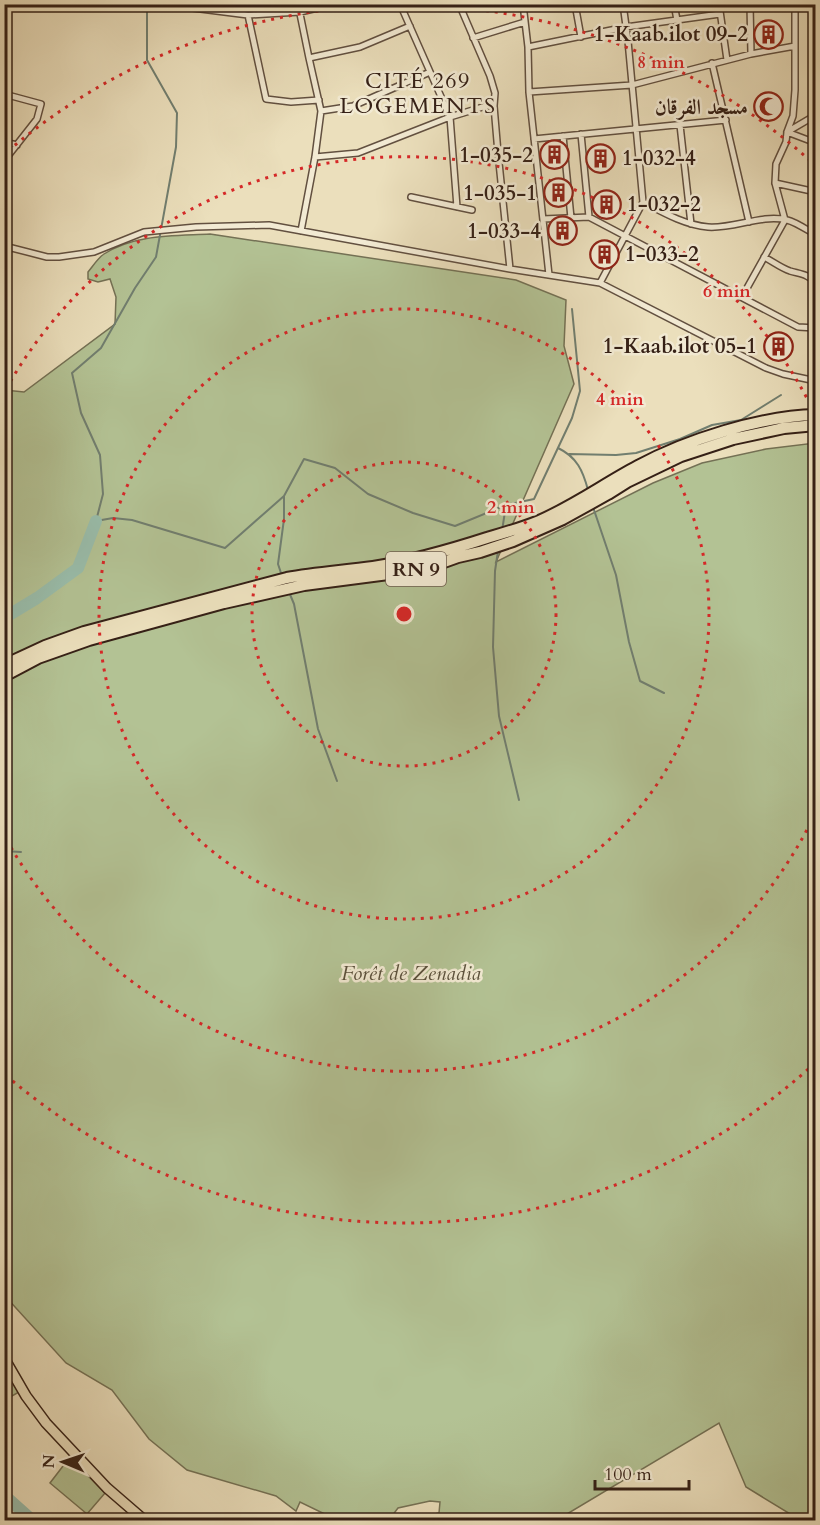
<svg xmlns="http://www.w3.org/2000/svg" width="820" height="1525" viewBox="0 0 820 1525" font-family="Cardo,Amiri,serif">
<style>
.green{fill:#b3c294;stroke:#747155;stroke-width:1.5}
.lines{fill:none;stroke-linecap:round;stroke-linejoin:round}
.stream{stroke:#717e6f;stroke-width:2}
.river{stroke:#99bdab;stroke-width:12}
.street-casing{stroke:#625040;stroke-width:8}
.primary-casing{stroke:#352016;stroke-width:12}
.highway-casing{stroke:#352016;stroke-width:14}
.street{stroke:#f2ead3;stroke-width:5}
.primary{stroke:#ebdfbc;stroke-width:9}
.highway{stroke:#ebdfbc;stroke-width:10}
.ring{fill:none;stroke:#d62828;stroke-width:3;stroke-dasharray:3 6}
.labels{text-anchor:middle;stroke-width:5;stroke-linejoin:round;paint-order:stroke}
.shield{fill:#f2ead3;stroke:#6e5d4f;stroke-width:1.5}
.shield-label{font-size:20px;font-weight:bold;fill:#352016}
.poi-label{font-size:21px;font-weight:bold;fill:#352016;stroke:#f2ead3;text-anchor:end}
.park-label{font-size:21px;font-style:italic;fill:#5b513c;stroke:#f2ead3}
.neighbourhood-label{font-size:22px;letter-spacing:1.5px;fill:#352016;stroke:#f2ead3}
.centre{fill:#d62828;stroke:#f2ead3;stroke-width:3}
.ring-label{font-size:18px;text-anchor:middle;font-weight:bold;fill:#d62828;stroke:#f2ead3;stroke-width:5;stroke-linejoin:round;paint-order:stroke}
</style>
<rect width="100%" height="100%" fill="#ebdfbc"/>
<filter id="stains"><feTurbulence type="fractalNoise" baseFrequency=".00333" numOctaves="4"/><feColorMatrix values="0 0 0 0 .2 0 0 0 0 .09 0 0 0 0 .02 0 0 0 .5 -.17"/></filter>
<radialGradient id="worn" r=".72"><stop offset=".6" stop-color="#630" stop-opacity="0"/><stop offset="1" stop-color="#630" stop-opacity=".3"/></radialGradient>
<path class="green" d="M210 234 516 280 566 300 564 346 574 384 496 562 653 483 702 463 766 449 815 443V1520H800L746 1487 719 1423 557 1520H407L439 1513 440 1502 430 1501 398 1508 389 1520H337L300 1502 296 1511 276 1496 187 1470 149 1439 112 1390 66 1363 5 1296V390L24 392 115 324 116 297 110 279 98 282 88 279V272C93 266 98 258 104 254 135 234 174 236 210 234Z
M4 1368 19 1392 5 1400H4Z
M70 1457 105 1493 87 1514 50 1483Z"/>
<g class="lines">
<path class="stream" d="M147 4V60L177 113 176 147 156 257 135 288 101 348 72 373 81 413 100 455 103 494 96 521 113 518 132 520 225 548 284 496 304 459 335 468 368 494 413 513 455 526 506 505 534 499 572 418 580 391 572 309
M558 448C577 457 583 471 588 490
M569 454 616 455 636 453 680 439 712 425 741 420 781 395
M593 507 616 575 629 642 640 681 664 693
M502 531 506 505
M498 551 495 571 493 647 499 716 519 800
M282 576 278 564 284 519V496
M289 592 294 604 318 729 337 781
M4 851 21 852"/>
<path class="river" d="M4 618 37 598 78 568 96 521
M4 1495 32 1520"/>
<defs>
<path id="street" d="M161 4 248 15 300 12 335 4
M298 4 309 58 321 111 315 157 301 231
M400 4 450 117 457 207
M459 4 490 76 495 93 494 106 498 153 510 269
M523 4 528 47 529 92 549 275
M575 4 581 37
M674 4 677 20
M719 4 727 60
M750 4 751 54
M248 15 266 99 291 102 319 100
M473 38 525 22
M528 47 626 27 720 14
M309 58 360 47 410 26
M712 63 749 222
M529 92 632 85 751 54 795 46
M4 94 41 104 37 119 4 161
M321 111 353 106 430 72
M680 125 691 224
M787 132 816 115
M787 132 816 143
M581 134 589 217
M563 136 571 218
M534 139 726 120
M4 142 17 145
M315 157 358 153 450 117 486 106H494
M775 183 816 192
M411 197 472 210
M643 202C664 213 685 225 708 227 734 229 761 214 787 220 796 222 807 230 816 235
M543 219 589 217 798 327 816 328
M4 246 47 257H59L94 252 144 232 196 227 269 225 510 269 600 283 766 368 783 374 816 381
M764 257C772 261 781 268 790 271 800 274 808 274 816 283
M600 283 643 202 628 41 623 4
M742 297 785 220 775 183 776 164 786 142 787 132 793 116 795 90V4"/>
<path id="primary" d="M4 1358 26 1396 46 1423 107 1488 144 1520"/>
<path id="highway" d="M4 665 45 646 84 632 287 578C315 573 344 571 373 567 411 561 450 550 487 538 504 533 522 528 539 521 574 506 604 484 638 466 686 440 761 416 816 415
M4 676 38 658 89 640 224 603 304 585 396 573 433 566 458 557 480 552 513 541 563 519 608 494 627 482 681 456 733 439 784 428 816 425"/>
</defs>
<use href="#street" class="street-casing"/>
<use href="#primary" class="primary-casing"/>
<use href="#highway" class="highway-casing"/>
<use href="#street" class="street"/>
<use href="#primary" class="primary"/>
<use href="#highway" class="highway"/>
</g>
<g class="ring">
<circle cx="404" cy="614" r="152"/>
<circle cx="404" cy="614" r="305"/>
<path d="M815 814A457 457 0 0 1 6 839M6 389A457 457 0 0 1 815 414"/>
<path d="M815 1063A609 609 0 0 1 8 1077M8 151A609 609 0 0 1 815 165"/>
</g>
<defs>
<symbol id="building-ring" viewBox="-11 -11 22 22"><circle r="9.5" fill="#f2ead3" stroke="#8f2418" stroke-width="1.5"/><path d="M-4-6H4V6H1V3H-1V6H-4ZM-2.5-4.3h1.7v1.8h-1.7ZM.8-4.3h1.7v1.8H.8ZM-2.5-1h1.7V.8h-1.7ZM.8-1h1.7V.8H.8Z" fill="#8f2418"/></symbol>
<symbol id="mosque-ring" viewBox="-11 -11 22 22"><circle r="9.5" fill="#f2ead3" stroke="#8f2418" stroke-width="1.5"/><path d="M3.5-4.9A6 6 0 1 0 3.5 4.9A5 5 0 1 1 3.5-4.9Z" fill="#8f2418"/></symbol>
</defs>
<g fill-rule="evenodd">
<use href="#building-ring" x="752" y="18" width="33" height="33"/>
<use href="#mosque-ring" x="752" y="90" width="33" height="33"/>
<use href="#building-ring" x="538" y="138" width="33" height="33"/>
<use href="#building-ring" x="584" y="142" width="33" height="33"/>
<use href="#building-ring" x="542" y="176" width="33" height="33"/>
<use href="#building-ring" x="590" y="188" width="33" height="33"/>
<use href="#building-ring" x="546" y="214" width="33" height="33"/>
<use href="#building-ring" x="588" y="238" width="33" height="33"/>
<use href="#building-ring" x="762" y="330" width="33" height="33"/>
</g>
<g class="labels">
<rect class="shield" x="386" y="552" width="60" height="34" rx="4.5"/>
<g class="shield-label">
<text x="416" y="576">RN 9</text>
</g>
<g class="poi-label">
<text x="748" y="41">1-Kaab.ilot 09-2</text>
<text x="748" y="114">مسجد الفرقان</text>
<text x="533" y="162">1-035-2</text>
<text x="622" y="165" text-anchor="start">1-032-4</text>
<text x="537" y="200">1-035-1</text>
<text x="627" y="211" text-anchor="start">1-032-2</text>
<text x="541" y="238">1-033-4</text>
<text x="625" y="261" text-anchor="start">1-033-2</text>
<text x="757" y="353">1-Kaab.ilot 05-1</text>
</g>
<g class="park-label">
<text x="411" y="980">Forêt de Zenadia</text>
</g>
<g class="neighbourhood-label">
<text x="418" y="88">CITÉ 269<tspan x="418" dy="25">LOGEMENTS</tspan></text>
</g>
</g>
<circle cx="404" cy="614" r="9" class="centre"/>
<g class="ring-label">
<text x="661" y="68">8 min</text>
<text x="727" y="297">6 min</text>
<text x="620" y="405">4 min</text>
<text x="511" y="513">2 min</text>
</g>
<rect width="820" height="1525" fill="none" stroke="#ebdfbc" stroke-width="24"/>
<rect x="6" y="6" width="808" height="1513" fill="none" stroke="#352016" stroke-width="3"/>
<rect x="12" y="12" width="796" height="1501" fill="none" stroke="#352016" stroke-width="1.5"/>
<g transform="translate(63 1462) rotate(272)" stroke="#f2ead3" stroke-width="4.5" paint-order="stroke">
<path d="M0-4.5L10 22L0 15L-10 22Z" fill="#352016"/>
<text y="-9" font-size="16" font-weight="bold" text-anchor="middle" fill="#352016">N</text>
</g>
<path d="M595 1480v9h94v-9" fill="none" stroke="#352016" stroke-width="3"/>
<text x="604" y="1480" font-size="18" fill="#352016" stroke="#f2ead3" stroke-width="4.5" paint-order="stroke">100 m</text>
<rect width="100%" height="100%" filter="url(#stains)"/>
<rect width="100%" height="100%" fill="url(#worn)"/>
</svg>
